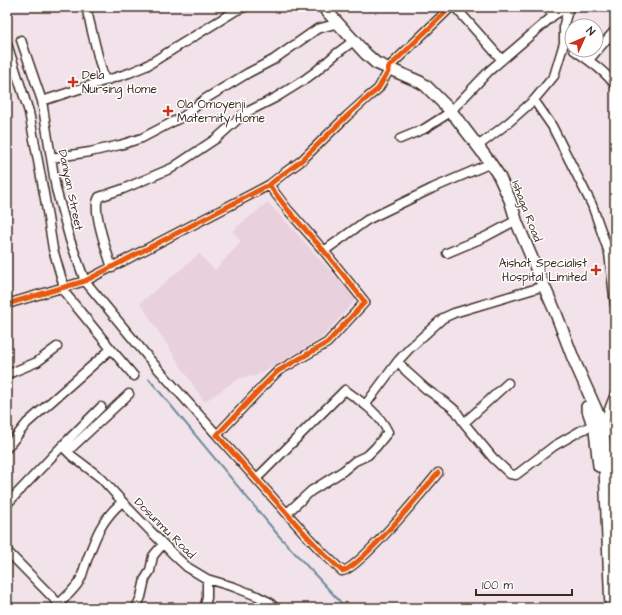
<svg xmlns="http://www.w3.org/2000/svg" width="622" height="615" viewBox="0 0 622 615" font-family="'Architects Daughter',sans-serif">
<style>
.built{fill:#e9d0dd}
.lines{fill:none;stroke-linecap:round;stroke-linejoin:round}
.stream{stroke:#708c9e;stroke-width:2}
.minor-casing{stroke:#3b2a1e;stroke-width:11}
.secondary-casing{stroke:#3b2a1e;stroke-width:14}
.minor{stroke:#fff;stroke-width:8}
.secondary{stroke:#fff;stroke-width:11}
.cycleway-casing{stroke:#fff;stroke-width:8}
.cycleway{stroke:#e8590c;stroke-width:5}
.poi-dot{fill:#c8321e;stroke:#fff;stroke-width:1.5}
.labels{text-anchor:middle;stroke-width:3;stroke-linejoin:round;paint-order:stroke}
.poi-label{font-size:12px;fill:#3b2a1e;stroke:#fff;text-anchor:start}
.street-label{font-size:12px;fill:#3b2a1e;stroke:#fff}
</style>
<rect width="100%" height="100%" fill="#f2e3eb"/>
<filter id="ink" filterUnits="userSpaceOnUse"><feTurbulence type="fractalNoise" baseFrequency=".025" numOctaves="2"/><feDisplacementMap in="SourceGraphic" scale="8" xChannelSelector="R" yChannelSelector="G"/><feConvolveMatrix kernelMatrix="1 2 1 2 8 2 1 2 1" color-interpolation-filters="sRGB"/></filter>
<g filter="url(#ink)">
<path class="built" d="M268 202 356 299 321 339 255 376 240 378 204 402 140 303 199 254 215 270 241 242 232 231Z"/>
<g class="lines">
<path class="stream" d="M149 379 279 536 346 608"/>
<defs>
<path id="minor" d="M86 7 99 60 105 81
M455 7 502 60
M554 15 568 7
M21 40 42 101 56 189 70 240 85 281 152 362 217 435
M7 44 29 112 45 199 53 249 64 287
M574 50C588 60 605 71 615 85
M589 60 615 30
M534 100 552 126 592 205 609 253 615 305
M42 101 129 73 146 66 235 11 245 7
M451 111 489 71 554 15 546 7
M400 139 424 129 449 113
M478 146 508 123 534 100 554 76 564 43V24L569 7
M51 158 90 152 120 145 142 138 184 116 205 99 248 73 273 60 317 29 335 24
M269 185 288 210 324 251 365 302 327 343 278 371 263 386 217 435 307 536 323 553 342 571C358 570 424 490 438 473
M324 251 367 220 433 188 489 164
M447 253 485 237 513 222
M112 268C107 252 95 218 97 203 97 201 98 199 99 197L123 189 172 168 217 138 245 113 275 98 304 80 315 72 336 54 352 42
M61 288 111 349 134 376
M7 304 85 281 269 185 283 174 301 161 347 116 367 98 378 89 388 72V68L451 7
M398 361 406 371 426 389 449 405 456 411 464 423 493 458 510 474 516 475 554 446 580 431 593 425H603L615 394
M7 374 13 372 37 362 57 347
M366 404 398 361 409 349 443 318 454 313 541 287
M464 423 508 383
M62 446 101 407
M7 448 27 423 111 349
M68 451 129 394
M256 479 345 390C362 402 379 413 388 432L376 447 368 455 355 461 343 471 311 491 287 513
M7 504 62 446 72 456 101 478 130 510 173 554 187 567 207 579 234 587 257 596 269 602 275 608
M7 551 63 608
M59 604C66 596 77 588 81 578 83 573 84 568 86 563 95 538 101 520 122 502
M7 606 9 608
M136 608 141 597 145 579 150 571 153 556 163 544
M204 608 207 598V579"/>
<path id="secondary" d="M323 7 366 54 376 63 420 82 426 86 451 111 489 161 499 176 510 200 517 223 539 275 555 311 573 358 603 425 605 449V469L611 608
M587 407 595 431 599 466"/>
</defs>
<use href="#minor" class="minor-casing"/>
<use href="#secondary" class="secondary-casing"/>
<use href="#minor" class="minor"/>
<use href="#secondary" class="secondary"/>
<defs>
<path id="cycleway" d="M269 185 288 210 324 251 365 302 327 343 278 371 263 386 217 435 307 536 323 553 342 571C358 570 424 490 438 473
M7 304 85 281 269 185 283 174 301 161 347 116 367 98 378 89 388 72V68L451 7"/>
</defs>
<use href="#cycleway" class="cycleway-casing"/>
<use href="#cycleway" class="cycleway"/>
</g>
</g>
<g class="poi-dot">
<path d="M71 76h4v4h4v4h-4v4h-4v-4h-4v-4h4z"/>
<path d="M166 105h4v4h4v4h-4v4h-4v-4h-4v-4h4z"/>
<path d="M594 264h4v4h4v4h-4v4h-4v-4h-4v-4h4z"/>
</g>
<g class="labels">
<g class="poi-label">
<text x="82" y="79">Dela<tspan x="82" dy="14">Nursing Home</tspan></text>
<text x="177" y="108">Ola Omoyenji<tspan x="177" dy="14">Maternity Home</tspan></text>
<text x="587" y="267" text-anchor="end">Aishat Specialist<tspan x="587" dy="14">Hospital Limited</tspan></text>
</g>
<g class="street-label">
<text transform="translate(71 190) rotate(78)" y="4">Daniyan Street</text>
<text transform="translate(527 211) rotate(69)" y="4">Ishaga Road</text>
<text transform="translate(165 528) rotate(45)" y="4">Dosunmu Road</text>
</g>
</g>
<rect width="622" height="615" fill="none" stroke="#fff" stroke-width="24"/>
<rect x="12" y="12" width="598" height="591" fill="none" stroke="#3b2a1e" stroke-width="1.5" filter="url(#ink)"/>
<g transform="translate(584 38) rotate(45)"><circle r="19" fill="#ffffff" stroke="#b1aaa5"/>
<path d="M0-3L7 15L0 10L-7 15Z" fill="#c8321e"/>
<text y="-6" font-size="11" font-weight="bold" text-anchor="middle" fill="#3b2a1e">N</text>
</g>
<path d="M476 589v6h96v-6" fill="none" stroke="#3b2a1e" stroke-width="2"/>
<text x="482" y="589" font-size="12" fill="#3b2a1e" stroke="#ffffff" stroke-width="3" paint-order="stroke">100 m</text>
</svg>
